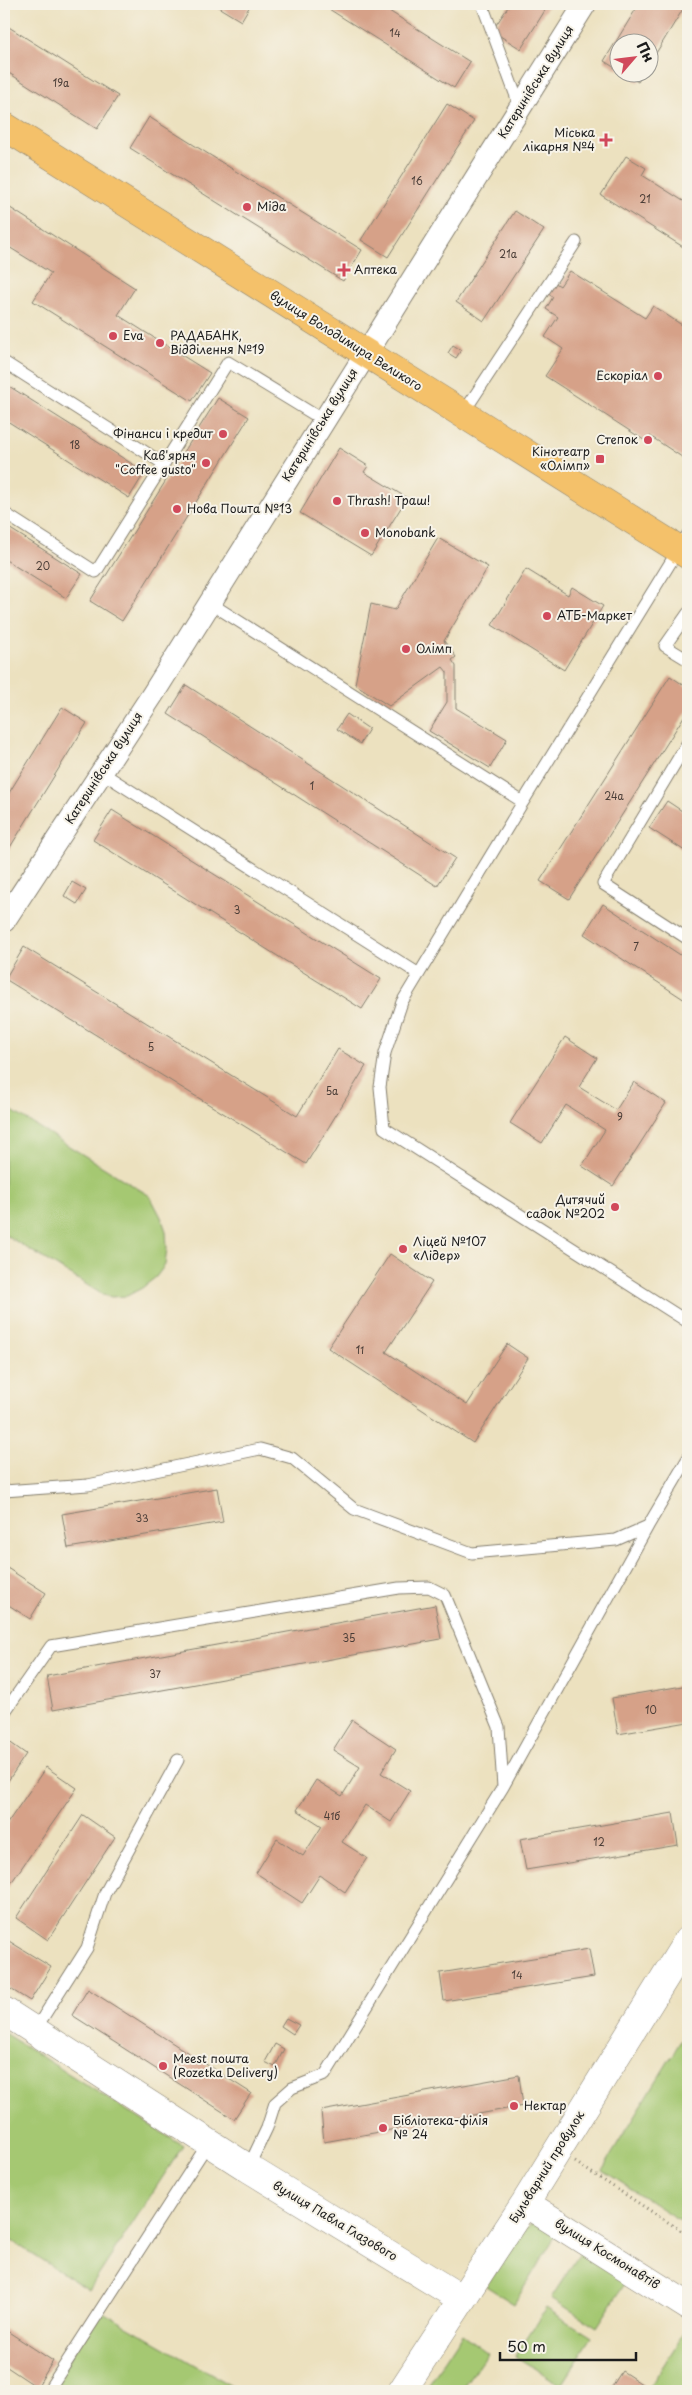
<svg xmlns="http://www.w3.org/2000/svg" width="692" height="2395" viewBox="0 0 692 2395" font-family="'Playpen Sans',sans-serif">
<style>
.green{fill:#a5c872;stroke:#607247}
.building{fill:#d6a188}
.lines{fill:none;stroke-linecap:round;stroke-linejoin:round}
.service-casing{stroke:#847e6e;stroke-width:13}
.minor-casing{stroke:#847e6e;stroke-width:24}
.tertiary-casing{stroke:#847e6e;stroke-width:29}
.primary-casing{stroke:#847e6e;stroke-width:29}
.path{stroke:#847e6e;stroke-width:3;stroke-dasharray:1 4;stroke-linecap:butt}
.service{stroke:#fff;stroke-width:11}
.minor{stroke:#fff;stroke-width:22}
.tertiary{stroke:#fff;stroke-width:28}
.primary{stroke:#f4c16a;stroke-width:28}
.poi-dot{fill:#d1495b;stroke:#f7f3e8;stroke-width:2}
.labels{text-anchor:middle;stroke-width:4;stroke-linejoin:round;paint-order:stroke}
.number-label{font-size:10px;fill:#4a3d37}
.street-label{font-size:12px;fill:#1c1c1c;stroke:#f7f3e8}
.poi-label{font-size:12px;fill:#1c1c1c;stroke:#f7f3e8;text-anchor:start}
</style>
<rect width="100%" height="100%" fill="#f7f3e8"/>
<filter id="ink" filterUnits="userSpaceOnUse"><feTurbulence type="fractalNoise" baseFrequency=".02" numOctaves="2"/><feDisplacementMap in="SourceGraphic" scale="10" xChannelSelector="R" yChannelSelector="G"/><feConvolveMatrix kernelMatrix="1 2 1 2 8 2 1 2 1" color-interpolation-filters="sRGB"/></filter>
<filter id="wash" filterUnits="userSpaceOnUse"><feTurbulence type="fractalNoise" baseFrequency=".0096" numOctaves="4" result="noise"/><feDisplacementMap in="SourceGraphic" scale="20" xChannelSelector="R" yChannelSelector="G"/><feGaussianBlur stdDeviation="1.12" result="paint"/><feColorMatrix in="noise" values="0 0 0 0 0 0 0 0 0 0 0 0 0 0 0 0 0 1.4 0 .05"/><feComposite in="paint" operator="in"/></filter>
<g filter="url(#wash)">
<rect width="100%" height="100%" fill="#ece1bf"/>
<path class="green" d="M4 1106 150 1196 161 1217 166 1231 167 1248 165 1265 156 1277 142 1288 127 1296 111 1297 100 1293 4 1234Z
M688 2029V2226L602 2170Z
M4 2033 183 2146 89 2290 4 2236Z
M533 2223 559 2230 514 2304 486 2286 523 2231Z
M582 2250 628 2279 597 2327 551 2298Z
M546 2308 592 2337 561 2385 515 2356Z
M101 2311 240 2391H48Z
M688 2327V2391H647Z
M462 2334 488 2353 464 2386 466 2391H424Z"/>
<g id="blocks">
<path class="building" d="M213 4H251L241 21Z
M321 4H378L470 62 454 88Z
M510 4H549L521 49 492 31Z
M639 4H686L650 63V42H620V71L604 61Z
M4 24 118 96 97 129 4 70Z
M622 72H644L638 82Z
M447 104 474 121 388 257 361 240Z
M149 117 362 250 343 281 130 148Z
M626 156 646 168 642 175 688 204V250L601 195Z
M4 204 135 288 118 315 210 373 192 401 33 301 51 273 4 244Z
M515 211 544 230 484 321 456 302Z
M570 271 645 318 653 306 688 329V461L650 436 647 442 545 376 563 349 545 337 558 317 546 309 553 297 547 293 554 282 560 286Z
M453 345 461 350 456 358 448 353Z
M4 383 145 472 129 498 4 419Z
M218 398 249 417 122 621 90 601Z
M339 448 368 466 364 472 407 498 371 556 300 513Z
M4 525 82 574 66 598 4 559Z
M438 538 488 567 444 641 456 657 452 660 456 666V708L507 739 490 768 429 731 447 702V672L443 667 389 706 355 684 371 604 395 610Z
M526 569 568 595 572 587 603 606 564 670 492 625Z
M670 676 688 688V710L569 899 540 881Z
M186 685 455 858 437 886 168 714Z
M62 707 87 723 4 857V801Z
M347 714 369 729 360 744 337 729Z
M667 801 688 815V853L649 828Z
M112 810 381 979 362 1009 93 840Z
M72 882 86 890 77 904 64 896Z
M603 904 688 960V1002L584 934Z
M24 947 297 1116 338 1049 366 1066 306 1164 5 979Z
M565 1037 597 1058 579 1087 616 1110 634 1082 666 1103 613 1186 582 1166 605 1130 566 1105 542 1143 510 1123Z
M390 1254 432 1282 386 1352 467 1405 507 1344 528 1358 473 1443 328 1348Z
M217 1488 223 1522 68 1548 62 1514Z
M4 1566 46 1593 30 1619 4 1602Z
M435 1605 441 1639 53 1710 47 1676Z
M688 1685V1722L618 1734 612 1698Z
M352 1720 396 1749 381 1773 410 1791 391 1822 365 1805 342 1842 367 1858 345 1892 320 1875 302 1903 256 1873 277 1839 303 1856 322 1826 297 1810 316 1780 342 1796 360 1767 333 1750Z
M8 1741 26 1754 4 1787V1747Z
M46 1767 77 1788 4 1893V1828Z
M673 1813 678 1845 526 1870 520 1839Z
M83 1815 115 1837 48 1940 16 1918Z
M4 1938 51 1967 30 2001 4 1985Z
M589 1949 594 1977 444 2001 440 1973Z
M88 1989 251 2093 234 2119 72 2015Z
M286 2018 299 2025 293 2034 281 2026Z
M275 2044 284 2049 275 2067 265 2062Z
M519 2075 523 2106 324 2142 321 2111Z
M4 2329 53 2361 37 2387 4 2365Z
M622 2371 648 2388 646 2391H609Z"/>
</g>
</g>
<g filter="url(#ink)">
<use href="#blocks" fill-opacity="0" stroke="#847e6e" stroke-width="1"/>
<g class="lines">
<defs>
<path id="service" d="M482 4 520 107
M4 362 164 464
M462 415 576 242
M4 513 96 572 228 362 323 420
M210 603 523 802 688 534
M688 613 665 646 688 660
M688 742 603 884 688 939
M101 772 419 974
M523 802 402 1002 385 1053 380 1087 384 1128 688 1322
M4 1491 88 1485 260 1449 292 1458 354 1509 472 1553 616 1540 648 1526 688 1458
M4 1713 51 1646 399 1588 429 1587 445 1595 499 1727 503 1787 325 2075 292 2088 275 2103 267 2128 248 2168
M503 1787 648 1526
M35 2030 87 1948 105 1893 178 1760
M48 2391 209 2142"/>
<path id="minor" d="M4 921 153 694 585 4"/>
<path id="tertiary" d="M4 2011 248 2168 462 2299
M525 2203 688 2306
M402 2391 525 2203 688 1940"/>
<path id="primary" d="M4 126 688 555"/>
</defs>
<use href="#service" class="service-casing"/>
<use href="#minor" class="minor-casing"/>
<use href="#tertiary" class="tertiary-casing"/>
<use href="#primary" class="primary-casing"/>
<path class="path" d="M575 2162 688 2235"/>
<use href="#service" class="service"/>
<use href="#minor" class="minor"/>
<use href="#tertiary" class="tertiary"/>
<use href="#primary" class="primary"/>
</g>
</g>
<g class="poi-dot">
<path d="M603.5 132.5h5v5h5v5h-5v5h-5v-5h-5v-5h5z"/>
<circle cx="247" cy="207" r="5"/>
<path d="M341.5 262.5h5v5h5v5h-5v5h-5v-5h-5v-5h5z"/>
<circle cx="113" cy="336" r="5"/>
<circle cx="160" cy="343" r="5"/>
<circle cx="658" cy="376" r="5"/>
<circle cx="223" cy="434" r="5"/>
<circle cx="648" cy="440" r="5"/>
<rect x="595" y="454" width="10" height="10" rx="2.5"/>
<circle cx="206" cy="463" r="5"/>
<circle cx="337" cy="501" r="5"/>
<circle cx="177" cy="509" r="5"/>
<circle cx="365" cy="533" r="5"/>
<circle cx="547" cy="616" r="5"/>
<circle cx="406" cy="649" r="5"/>
<circle cx="615" cy="1207" r="5"/>
<circle cx="403" cy="1249" r="5"/>
<circle cx="163" cy="2066" r="5"/>
<circle cx="514" cy="2106" r="5"/>
<circle cx="383" cy="2128" r="5"/>
</g>
<g class="labels">
<g class="number-label">
<text x="395" y="37">14</text>
<text x="61" y="87">19а</text>
<text x="417" y="185">16</text>
<text x="645" y="203">21</text>
<text x="508" y="258">21а</text>
<text x="75" y="449">18</text>
<text x="43" y="570">20</text>
<text x="312" y="790">1</text>
<text x="614" y="800">24а</text>
<text x="237" y="914">3</text>
<text x="636" y="951">7</text>
<text x="151" y="1051">5</text>
<text x="332" y="1095">5а</text>
<text x="620" y="1121">9</text>
<text x="360" y="1354">11</text>
<text x="142" y="1522">33</text>
<text x="349" y="1642">35</text>
<text x="155" y="1678">37</text>
<text x="651" y="1714">10</text>
<text x="332" y="1820">41б</text>
<text x="599" y="1846">12</text>
<text x="517" y="1979">14</text>
</g>
<g class="street-label">
<text transform="translate(536 82) rotate(-58)" y="4">Катеринівська вулиця</text>
<text transform="translate(346 341) rotate(32)" y="4">вулиця Володимира Великого</text>
<text transform="translate(320 425) rotate(-58)" y="4">Катеринівська вулиця</text>
<text transform="translate(104 768) rotate(-57)" y="4">Катеринівська вулиця</text>
<text transform="translate(547 2167) rotate(-58)" y="4">Бульварний провулок</text>
<text transform="translate(335 2221) rotate(31)" y="4">вулиця Павла Глазового</text>
<text transform="translate(607 2254) rotate(32)" y="4">вулиця Космонавтів</text>
</g>
<g class="poi-label">
<text x="595" y="137" text-anchor="end">Міська<tspan x="595" dy="14">лікарня №4</tspan></text>
<text x="257" y="211">Міда</text>
<text x="354" y="274">Аптека</text>
<text x="123" y="340">Eva</text>
<text x="170" y="340">РАДАБАНК,<tspan x="170" dy="14">Відділення №19</tspan></text>
<text x="648" y="380" text-anchor="end">Ескоріал</text>
<text x="213" y="438" text-anchor="end">Фінанси і кредит</text>
<text x="638" y="444" text-anchor="end">Степок</text>
<text x="590" y="456" text-anchor="end">Кінотеатр<tspan x="590" dy="14">«Олімп»</tspan></text>
<text x="196" y="460" text-anchor="end">Кав'ярня<tspan x="196" dy="14">"Coffee gusto"</tspan></text>
<text x="347" y="505">Thrash! Траш!</text>
<text x="187" y="513">Нова Пошта №13</text>
<text x="375" y="537">Monobank</text>
<text x="557" y="620">АТБ-Маркет</text>
<text x="416" y="653">Олімп</text>
<text x="605" y="1204" text-anchor="end">Дитячий<tspan x="605" dy="14">садок №202</tspan></text>
<text x="413" y="1246">Ліцей №107<tspan x="413" dy="14">«Лідер»</tspan></text>
<text x="173" y="2063">Meest пошта<tspan x="173" dy="14">(Rozetka Delivery)</tspan></text>
<text x="524" y="2110">Нектар</text>
<text x="393" y="2125">Бібліотека-філія<tspan x="393" dy="14">№ 24</tspan></text>
</g>
</g>
<rect width="692" height="2395" fill="none" stroke="#f7f3e8" stroke-width="20"/>
<g transform="translate(634 58) rotate(62)"><circle r="24" fill="#f7f3e8" stroke="#9f9d96"/>
<path d="M0-4L9 19L0 12L-9 19Z" fill="#d1495b"/>
<text y="-8" font-size="14" font-weight="bold" text-anchor="middle" fill="#1c1c1c">Пн</text>
</g>
<path d="M500 2352v8h136v-8" fill="none" stroke="#1c1c1c" stroke-width="2.5"/>
<text x="507" y="2352" font-size="15" fill="#1c1c1c" stroke="#f7f3e8" stroke-width="4" paint-order="stroke">50 m</text>
</svg>
